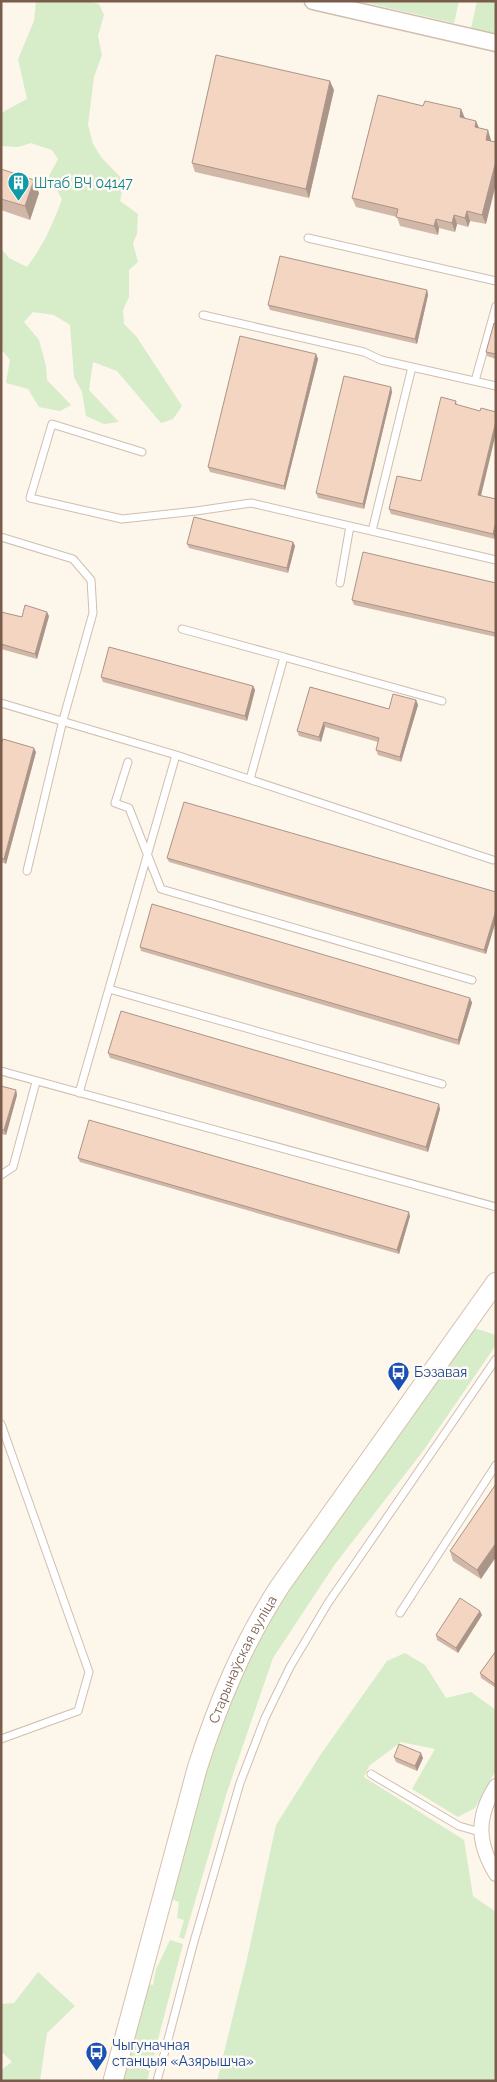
<svg xmlns="http://www.w3.org/2000/svg" width="497" height="2082" viewBox="0 0 497 2082" font-family="Raleway,sans-serif">
<style>
.green{fill:#d7ecc8}
.lines{fill:none;stroke-linecap:round;stroke-linejoin:round}
.service-casing{stroke:#d1beaf;stroke-width:9}
.minor-casing{stroke:#d1beaf;stroke-width:16}
.tertiary-casing{stroke:#d1beaf;stroke-width:19}
.secondary-casing{stroke:#d6c0af;stroke-width:21}
.service{stroke:#fff;stroke-width:7}
.minor{stroke:#fff;stroke-width:14}
.tertiary{stroke:#fff;stroke-width:16}
.secondary{stroke:#fff;stroke-width:19}
.wall{fill:#d1b7a7}
.shaded-wall{fill:#aa9588}
.building{fill:#f3d5c2;stroke:#aa9588}
.labels{text-anchor:middle;stroke-width:5;stroke-linejoin:round;paint-order:stroke}
.culture-label{font-size:14px;fill:#0d838f;stroke:#fffaf2;text-anchor:start}
.transit-label{font-size:14px;fill:#164399;stroke:#fffaf2;text-anchor:start}
.street-label{font-size:14px;fill:#7a5c4c;stroke:#fffaf2}
</style>
<rect width="100%" height="100%" fill="#fdf6eb"/>
<path class="green" d="M36 1H88L99 4 104 15 98 36 102 55 94 77 88 125 93 144 101 157 124 181 120 201 138 214 137 234 133 243 138 262 129 270V297L123 310 124 324 136 336 182 406 173 419 161 423 117 371 93 362 89 390 119 422 104 424 86 416 82 392 74 377 70 325 54 315 33 312 24 322 39 340 46 366 47 380 71 405 60 411 39 407 28 389 6 383 10 360 1 349V248L9 258 27 267C43 246 53 224 62 199L49 176 58 159 52 150 31 143 18 147 1 146V113L27 99 18 59 34 21Z
M358 1H459L454 23Z
M477 1H496V34L471 29Z
M474 1328 496 1335V1345L423 1451 335 1564 273 1658 227 1792 184 1939 179 1937 184 1920 177 1918 179 1902 169 1898 191 1814 222 1721 244 1666 273 1611 339 1516 410 1421Z
M405 1653 425 1665 446 1698 471 1692 496 1710V1770L475 1808 458 1817 412 1789 435 1749 401 1742 369 1766 364 1777 464 1840 473 1896 496 1912V2081H217L247 1959 276 1825 321 1754 387 1661Z
M170 1940 183 1944 147 2081H123L148 1984 153 1985 156 1969Z
M38 1972 75 2006 47 2033 40 2081H1V2070L12 2062 1 2051V2004L14 2003Z"/>
<g class="lines">
<defs>
<path id="service" d="M308 238 496 281
M203 315 364 352 381 360 496 386
M475 381 496 306
M142 452 52 424 30 498 122 519 196 511 251 503 496 560
M372 531 412 367
M1 537 73 559 91 580 93 613 63 720 27 871
M340 583 350 526
M182 629 284 657
M1 703 176 755 493 860
M128 762 115 803 129 808 161 889 472 980
M250 779 284 657 442 701
M109 989 442 1084
M1 1071 496 1207
M79 1093 176 755
M1 1175 13 1167 36 1082
M1 1424 89 1672 78 1711 1 1739
M400 1613 496 1465
M371 1774 459 1826 480 1832
M157 2081 193 1945 240 1783 265 1718 290 1667 328 1603 496 1359"/>
<path id="minor" d="M496 1786C476 1817 477 1843 496 1874"/>
<path id="tertiary" d="M313 1 496 43"/>
<g id="secondary">
<path id="s1" d="M113 2081 197 1769C218 1703 242 1645 280 1586L496 1282"/>
</g>
</defs>
<use href="#service" class="service-casing"/>
<use href="#minor" class="minor-casing"/>
<use href="#tertiary" class="tertiary-casing"/>
<use href="#secondary" class="secondary-casing"/>
<use href="#service" class="service"/>
<use href="#minor" class="minor"/>
<use href="#tertiary" class="tertiary"/>
<use href="#secondary" class="secondary"/>
</g>
<path class="wall" d="M334 90 309 198 195 172 192 163Z
M461 109 465 118 479 128 491 140 486 224 470 221 468 227 457 224 455 232 439 228 438 235 400 226 397 217 356 207 352 198Z
M1 169 39 193 30 220 1 210Z
M427 290 428 295 417 344 270 310 268 305Z
M496 324V359L487 356 486 352Z
M316 354 318 359 285 490 210 472 208 467Z
M391 387 392 392 364 509 318 498 316 493Z
M456 401 481 496 496 499V534L495 539 391 514 389 509 421 481Z
M293 542 295 546 288 573 189 548 187 544Z
M496 583V637L354 605 352 600Z
M1 612 22 617 49 616 37 659 1 649Z
M101 677 253 686 255 690 247 721 103 682Z
M310 687 389 709 416 700 418 705 401 762 378 755 376 750 378 742 325 727 321 742 299 736 297 731Z
M1 745 36 752 6 864 1 862Z
M167 858 496 892 486 954 169 862Z
M140 947 470 998 472 1003 459 1045 141 951Z
M108 1053 440 1109 428 1152 110 1058Z
M1 1086 16 1090 17 1095 6 1135 1 1134Z
M78 1158 410 1216 399 1254 80 1162Z
M496 1484 481 1579 453 1561 450 1551Z
M482 1615 458 1653 437 1640 436 1635Z
M496 1651V1688L481 1678 480 1673Z
M394 1757 423 1758 417 1771 396 1762Z"/>
<path class="shaded-wall" d="M330 81 334 90 309 198 306 189Z
M461 109 465 119 460 117Z
M476 121 480 130 475 127Z
M488 130 491 140 489 149 486 140Z
M496 161V184L486 224 482 215Z
M34 180 39 193 30 220 25 206Z
M467 211 470 221 468 227 465 218Z
M454 215 457 224 455 232 452 223Z
M436 219 439 228 438 235 434 226Z
M427 290 428 295 417 344 415 339Z
M316 354 318 359 285 490 284 486Z
M391 387 392 392 364 509 363 504Z
M496 421V433L480 500 478 495Z
M496 522V534L495 539 493 534Z
M293 542 295 546 288 573 287 568Z
M47 612 49 616 37 659 35 654Z
M253 686 255 690 247 721 245 716Z
M416 700 418 705 401 762 400 757Z
M324 722 325 727 321 742 319 737Z
M34 748 36 752 6 864 4 859Z
M496 910V921L486 954 484 950Z
M470 998 472 1003 459 1045 458 1040Z
M16 1090 17 1095 6 1135 4 1130Z
M439 1104 440 1109 428 1152 426 1147Z
M409 1212 410 1216 399 1254 397 1250Z
M496 1543V1557L481 1579 477 1570Z
M480 1611 482 1615 458 1653 456 1648Z
M421 1753 423 1758 417 1771 415 1766Z"/>
<path class="building" d="M216 55 330 81 306 189 192 163Z
M378 95 423 106 425 101 461 109 460 117 476 121 475 127 488 130 486 140 496 142V161L482 215 467 211 465 218 454 215 452 223 436 219 434 226 396 217 398 209 352 198Z
M1 169 34 180 25 206 1 199Z
M280 256 427 290 415 339 268 305Z
M494 323 496 324V354L486 352Z
M240 336 316 354 284 486 208 467Z
M344 376 391 387 363 504 316 493Z
M441 397 456 401 455 404 480 411 481 408 496 412V421L478 495 496 499V522L493 534 389 509 397 476 421 481Z
M194 517 293 542 287 568 187 544Z
M363 552 496 583V633L352 600Z
M25 605 47 612 35 654 1 644V612L22 617Z
M109 647 253 686 245 716 101 677Z
M310 687 389 709 393 694 416 700 400 757 376 750 379 738 324 722 319 737 297 731Z
M3 739 34 748 4 859 1 858V745Z
M184 802 496 892V910L484 950 167 858Z
M152 904 470 998 458 1040 140 947Z
M121 1011 439 1104 426 1147 108 1053Z
M1 1086 16 1090 4 1130 1 1129Z
M89 1120 409 1212 397 1250 78 1158Z
M496 1484V1543L477 1570 450 1551Z
M460 1598 480 1611 456 1648 436 1635Z
M496 1651V1685L480 1673Z
M399 1744 421 1753 415 1766 394 1757Z"/>
<defs>
<symbol id="building-pin" viewBox="-11 -11 22 30"><path d="M0 17L-7.5 6A9.5 9.5 0 1 1 7.5 6Z" fill="#0f9aa8" stroke="#fffaf2"/><path d="M-4-6H4V6H1V3H-1V6H-4ZM-2.5-4.3h1.7v1.8h-1.7ZM.8-4.3h1.7v1.8H.8ZM-2.5-1h1.7V.8h-1.7ZM.8-1h1.7V.8H.8Z" fill="#fff"/></symbol>
<symbol id="bus-pin" viewBox="-11 -11 22 30"><path d="M0 17L-7.5 6A9.5 9.5 0 1 1 7.5 6Z" fill="#1a4fb4" stroke="#fffaf2"/><path d="M-5-6H5V4H4V6H2V4H-2V6H-4V4H-5ZM-3.5-4V0h7V-4ZM-3.5 1.2v1.5H-2V1.2ZM2 1.2v1.5H3.5V1.2Z" fill="#fff"/></symbol>
</defs>
<g fill-rule="evenodd">
<use href="#building-pin" x="6" y="170" width="25" height="34"/>
<use href="#bus-pin" x="386" y="1360" width="25" height="34"/>
<use href="#bus-pin" x="84" y="2040" width="25" height="34"/>
</g>
<g class="labels">
<g class="culture-label">
<text x="34" y="188">Штаб ВЧ 04147</text>
</g>
<g class="transit-label">
<text x="414" y="1377">Бэзавая</text>
<text x="112" y="2050">Чыгуначная<tspan x="112" dy="16">станцыя «Азярышча»</tspan></text>
</g>
<g class="street-label">
<text dy="5" stroke="none"><textPath href="#s1" startOffset="442">Старынаўская вуліца</textPath></text>
</g>
</g>
<rect width="497" height="2082" fill="none" stroke="#7a5c4c" stroke-width="5"/>
</svg>
